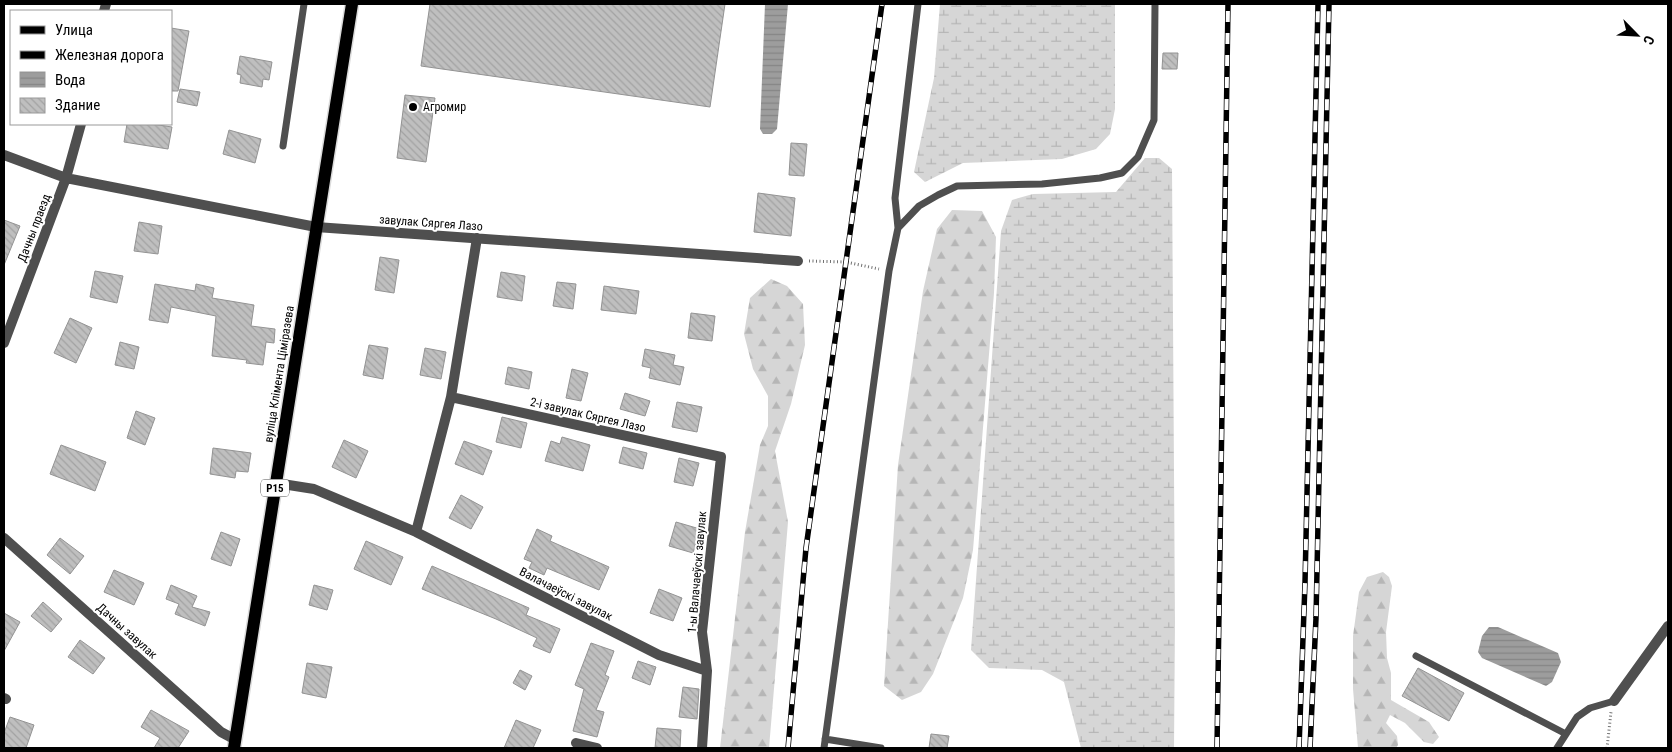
<svg xmlns="http://www.w3.org/2000/svg" width="1672" height="752" viewBox="0 0 1672 752" font-family="'Roboto Condensed',sans-serif">
<style>
.forest{fill:url(#forest-firs)}
.wetland{fill:url(#wetland-marsh)}
.water{fill:url(#water-rules)}
.building{fill:url(#building-back-hatch);stroke:#939393}
.lines{fill:none;stroke-linecap:round;stroke-linejoin:round}
.primary-casing{stroke:#dbdbdb;stroke-width:15}
.path{stroke:#717171;stroke-width:3;stroke-dasharray:1 2.5;stroke-linecap:butt}
.lane{stroke:#4f4f4f;stroke-width:7}
.street{stroke:#4f4f4f;stroke-width:10}
.primary{stroke:#000;stroke-width:12}
.rail-casing{stroke:#000;stroke-width:5.5}
.rail{stroke:#fff;stroke-width:4;stroke-dasharray:11;stroke-linecap:butt}
.poi-dot{fill:#000;stroke:#fff;stroke-width:2}
.labels{text-anchor:middle;stroke-width:4;stroke-linejoin:round;paint-order:stroke}
.shield{fill:#fff;stroke:#4c4c4c;stroke-width:1}
.shield-label{font-size:11px;font-weight:bold;fill:#000}
.poi-label{font-size:12px;fill:#000;stroke:#fff;text-anchor:start}
.street-label{font-size:12px;fill:#000;stroke:#fff}
</style>
<defs>
<pattern id="forest-firs" width="22" height="20" patternUnits="userSpaceOnUse" patternTransform="scale(1.25)"><rect width="22" height="20" fill="#d6d6d6"/><path d="M5 1l3.5 6h-7zM16 11l3.5 6h-7z" fill="#b6b6b6"/></pattern>
<pattern id="wetland-marsh" width="20" height="14" patternUnits="userSpaceOnUse" patternTransform="scale(1.25)"><rect width="20" height="14" fill="#d6d6d6"/><path d="M1 5h8M5 5V1M11 12h8M15 12V8" fill="none" stroke="#b6b6b6"/></pattern>
<pattern id="water-rules" width="6" height="5" patternUnits="userSpaceOnUse" patternTransform="scale(1.25)"><rect width="6" height="5" fill="#9d9d9d"/><path d="M0 2.5h6" fill="none" stroke="#858585"/></pattern>
<pattern id="building-back-hatch" width="6" height="6" patternUnits="userSpaceOnUse" patternTransform="scale(1.25)"><rect width="6" height="6" fill="#bfbfbf"/><path d="M-1 5l2 2M0 0l6 6M5-1l2 2" fill="none" stroke="#a2a2a2"/></pattern>
</defs>
<rect width="100%" height="100%" fill="#fff"/>
<path class="forest" d="M952 210 982 211 996 237 994 293 973 550 963 598 933 674 921 692 902 700 884 686 898 465 923 291 937 229Z
M771 279 787 286 803 304 805 345 791 404 775 451 788 522 769 748H720L745 532 760 445 768 426V396L753 369 744 334 750 298Z
M1383 572 1389 577 1392 586 1386 632 1387 658 1391 673V700L1429 722 1439 737 1433 744 1424 742 1405 723 1390 715 1386 723 1397 736 1398 745 1396 748H1358L1353 689V636L1359 592 1367 577Z"/>
<path class="wetland" d="M940 4H1115V109L1110 134 1096 149 1062 159 963 163 925 182 914 172 934 78Z
M1145 158H1159L1172 169 1175 622 1174 748H1081L1064 682 1042 670 989 668 971 650 1001 231 1012 200 1033 194 1116 192Z"/>
<path class="water" d="M765 4H788L777 129 772 134H763L760 129Z
M1489 627H1498L1558 653 1561 662 1552 682 1546 686 1482 658 1478 652 1482 636Z"/>
<path class="building" d="M430 4H725L710 107 421 66Z
M171 28 189 31 178 91H171Z
M1163 53H1178L1177 69H1162Z
M240 56 272 62 269 80 263 79 262 87 240 83 241 75 237 74Z
M180 89 200 92 197 106 177 102Z
M405 95 435 98 426 162 397 158Z
M127 124H152L172 127 168 149 124 142Z
M229 130 261 139 255 163 223 154Z
M791 143 807 144 804 176 789 175Z
M758 193 795 198 791 236 754 232Z
M4 220 20 226 4 265Z
M139 222 162 226 158 254 134 251Z
M380 257 399 260 394 293 375 290Z
M95 271 123 276 117 303 90 297Z
M501 272 525 276 522 301 497 297Z
M557 282 576 284 573 309 553 306Z
M155 284 195 291 196 284 214 288 212 298 254 305 251 326 275 329 274 343 266 342 263 365 246 363 247 360 212 356 216 316 171 307 168 323 149 320Z
M604 286 639 291 636 314 601 310Z
M691 313 715 316 712 341 688 338Z
M70 318 92 328 76 363 54 353Z
M120 342 139 347 134 369 115 365Z
M369 345 388 348 383 379 363 375Z
M425 348 446 352 441 379 420 375Z
M645 349 675 355 673 365 684 367 680 385 649 378 651 368 642 366Z
M508 367 532 372 529 389 505 384Z
M572 369 588 373 581 401 566 398Z
M625 393 650 401 645 416 620 409Z
M677 402 702 407 697 432 672 427Z
M136 411 155 418 145 445 127 438Z
M502 417 527 423 521 448 496 442Z
M562 437 590 445 583 471 545 461 551 441 560 444Z
M344 440 368 451 356 478 332 467Z
M464 441 492 451 483 475 455 464Z
M61 445 106 462 95 491 50 474Z
M623 447 647 453 643 469 619 463Z
M213 448 251 453 248 472 236 471 235 478 210 474Z
M679 458 699 463 693 486 674 482Z
M461 495 483 507 471 529 449 518Z
M676 522 700 529 693 553 669 546Z
M537 529 552 536 550 541 609 567 599 590 547 568 544 575 529 568 532 562 524 559Z
M221 532 240 539 231 566 211 559Z
M60 538 84 556 70 574 47 555Z
M366 541 403 557 391 585 354 569Z
M432 566 529 608 526 615 560 629 550 653 533 646 537 638 496 619 422 589Z
M114 570 144 583 134 605 104 592Z
M171 585 197 596 192 607 210 612 205 626 175 614 179 604 166 599Z
M314 585 333 590 327 610 309 605Z
M659 589 682 598 673 621 650 613Z
M43 602 62 619 51 632 31 616Z
M4 613 20 622 4 651Z
M80 640 105 658 93 674 68 657Z
M591 643 614 651 605 675 609 677 596 710 604 712 597 737 573 731 584 689 575 685Z
M638 661 656 667 650 685 632 678Z
M307 663 332 667 326 698 302 693Z
M1418 668 1464 693 1449 721 1402 696Z
M520 670 532 676 525 690 513 683Z
M683 687 699 689 697 719 679 717Z
M151 710 189 731 178 748H154L160 738 141 727Z
M10 717 34 725 26 748H4V733Z
M516 720 541 730 533 748H504Z
M657 728 681 730 680 748H655Z
M931 734 949 736 947 748H929Z"/>
<g class="lines">
<defs>
<path id="primary" d="M234 748 352 4"/>
</defs>
<use href="#primary" class="primary-casing"/>
<path class="path" d="M809 261 846 262 879 269
M1607 748 1611 712"/>
<path class="lane" d="M283 146 304 4
M898 228 895 198 918 4
M1416 656 1566 734
M825 739 881 748
M824 748 889 271 898 228 919 206 938 195 957 186 1042 184 1100 178 1122 173 1138 157 1154 120 1155 4
M1557 748 1577 717 1590 708 1614 701"/>
<path class="street" d="M104 11 106 4
M4 155 66 178 316 227 798 261
M4 343 66 178 81 124
M451 397 721 457 702 632 707 671 702 748
M276 483 314 489 416 532 659 655 707 671
M416 532 451 397 477 238
M4 538 221 732 236 740
M4 698 6 699
M1614 701 1668 626
M576 743 597 748"/>
<use href="#primary" class="primary"/>
<defs>
<path id="rail" d="M788 748 806 548 882 4
M1217 748 1228 4
M1299 748 1305 583 1318 4
M1310 748 1316 618 1329 4"/>
</defs>
<use href="#rail" class="rail-casing"/>
<use href="#rail" class="rail"/>
</g>
<circle class="poi-dot" cx="413" cy="107" r="5"/>
<g class="labels">
<rect class="shield" x="261" y="479.5" width="28" height="17" rx="4"/>
<g class="shield-label">
<text x="275" y="492">Р15</text>
</g>
<g class="poi-label">
<text x="423" y="111">Агромир</text>
</g>
<g class="street-label">
<text transform="translate(431 223) rotate(4)" y="4">завулак Сяргея Лазо</text>
<text transform="translate(34 228) rotate(-69)" y="4">Дачны праезд</text>
<text transform="translate(279 374) rotate(-81)" y="4">вуліца Клімента Ціміразева</text>
<text transform="translate(588 415) rotate(13)" y="4">2-і завулак Сяргея Лазо</text>
<text transform="translate(697 572) rotate(-85)" y="4">1-ы Валачаеўскі завулак</text>
<text transform="translate(566 594) rotate(27)" y="4">Валачаеўскі завулак</text>
<text transform="translate(127 631) rotate(42)" y="4">Дачны завулак</text>
</g>
</g>
<rect width="1672" height="752" fill="none" stroke="#000000" stroke-width="10"/>
<rect x="10" y="10" width="162" height="115" fill="#ffffff" stroke="#999999"/>
<rect x="20" y="26" width="25" height="8" fill="#000000" stroke="#999999"/>
<text x="55" y="35" font-size="15" fill="#000000">Улица</text>
<rect x="20" y="51" width="25" height="8" fill="#000000" stroke="#999999"/>
<text x="55" y="60" font-size="15" fill="#000000">Железная дорога</text>
<rect x="20" y="72" width="25" height="15" fill="url(#water-rules)" stroke="#999999"/>
<text x="55" y="85" font-size="15" fill="#000000">Вода</text>
<rect x="20" y="98" width="25" height="15" fill="url(#building-back-hatch)" stroke="#999999"/>
<text x="55" y="110" font-size="15" fill="#000000">Здание</text>
<g transform="translate(1637 35) rotate(114)" stroke="#ffffff" stroke-width="4" paint-order="stroke">
<path d="M0-4L9 19L0 12L-9 19Z" fill="#000000"/>
<text y="-8" font-size="14" font-weight="bold" text-anchor="middle" fill="#000000">С</text>
</g>
</svg>
